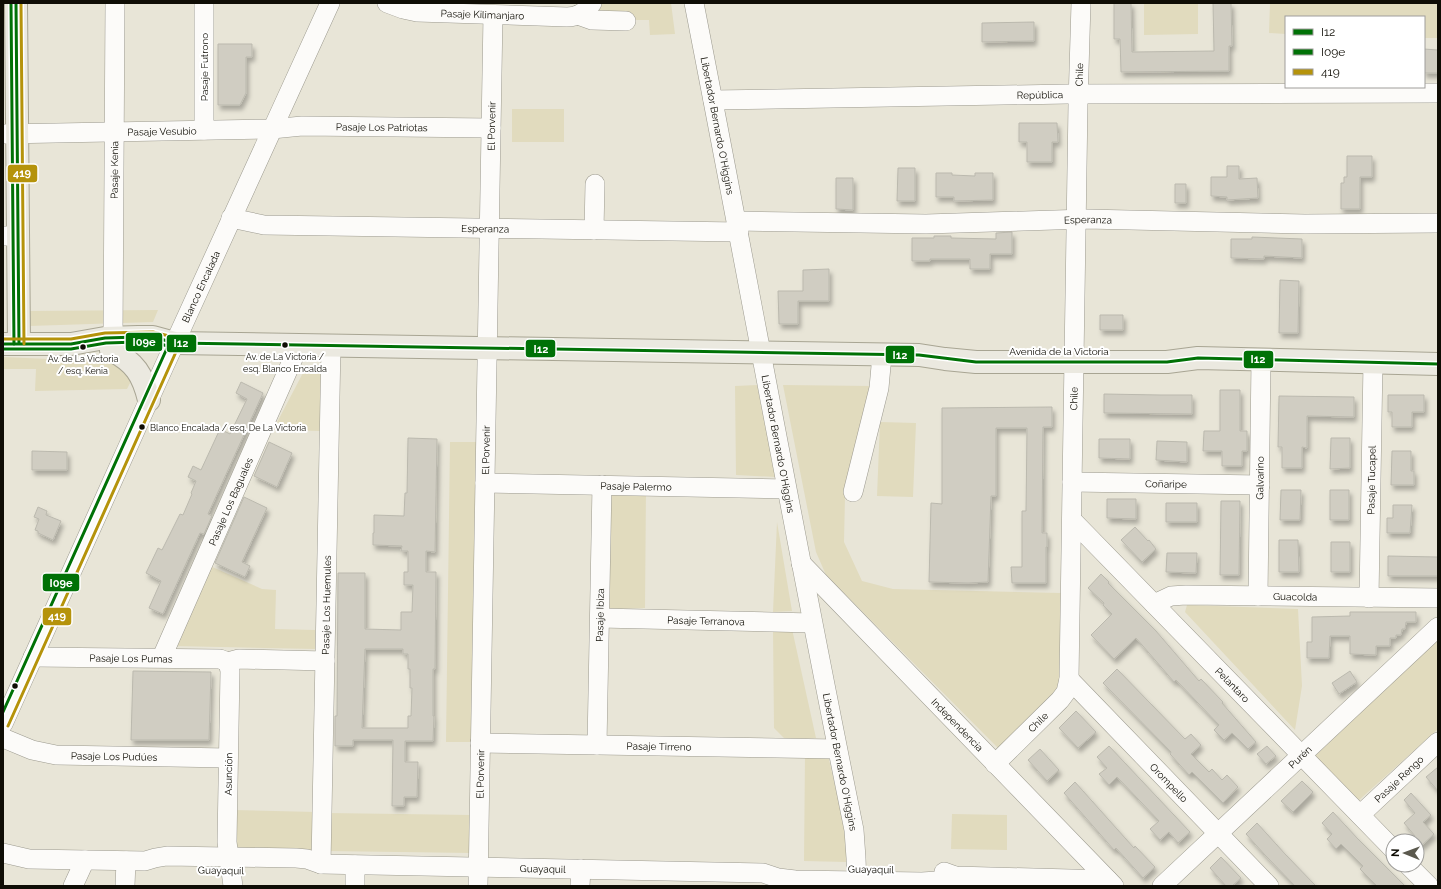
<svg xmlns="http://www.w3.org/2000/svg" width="1441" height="889" viewBox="0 0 1441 889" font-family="Raleway,sans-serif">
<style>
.green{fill:#e1dbbe}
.building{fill:#d0cdc2;stroke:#bbb9ae;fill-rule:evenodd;filter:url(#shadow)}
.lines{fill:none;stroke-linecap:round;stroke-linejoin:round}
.minor-casing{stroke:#9c9a8f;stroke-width:20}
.major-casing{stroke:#a8a593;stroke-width:24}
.minor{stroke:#fcfbf9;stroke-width:19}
.major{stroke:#ebe9e0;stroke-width:22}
.bus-1-casing{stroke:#fff;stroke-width:6}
.bus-2-casing{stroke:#fff;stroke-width:6}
.bus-3-casing{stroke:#fff;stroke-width:6}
.bus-1{stroke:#007106;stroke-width:3}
.bus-2{stroke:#007106;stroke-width:3}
.bus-3{stroke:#b5930b;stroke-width:3}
.bus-dot{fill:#0f0d05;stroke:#fff;stroke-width:1.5}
.labels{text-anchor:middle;stroke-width:4;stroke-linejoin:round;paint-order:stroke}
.bus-label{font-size:9px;fill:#0f0d05;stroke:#fff}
.street-label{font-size:10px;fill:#0f0d05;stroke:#fff}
.line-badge{stroke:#fff;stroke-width:1.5}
.badge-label{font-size:11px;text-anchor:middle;font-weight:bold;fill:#fff}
</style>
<defs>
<filter id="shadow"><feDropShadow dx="2.5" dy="4.5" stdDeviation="2" flood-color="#0004"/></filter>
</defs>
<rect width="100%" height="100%" fill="#e8e5d7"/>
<path class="green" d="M600 3H671L675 34 650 35 649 20H599L595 11Z
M1144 3H1198V34L1144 35Z
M1270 3H1438V38H1424V17H1286V34L1269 33Z
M512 109H564V142H512Z
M158 310 153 322 29 326V311Z
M3 357 119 362 132 379 127 389 35 391 36 369H3Z
M304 371H324L322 431 273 430Z
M757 385 776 477 736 475 735 386Z
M783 385 873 386 845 497 844 542 862 581 893 589 1061 593 1059 687 998 748 826 575 816 552Z
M880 422 916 423 913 497 877 496Z
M450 442H476L471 742H446Z
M607 489H646L645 608 607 609Z
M777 522 792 611 773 612Z
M210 566 262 589 276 590 275 629 315 630V649L173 646Z
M1187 605 1298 609 1302 686 1295 730 1185 612Z
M773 629H792L816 738 785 739 774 728Z
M1438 640V729L1358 801 1315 756Z
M805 755H828L844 825 847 862 804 861Z
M232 810 316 812 315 851 231 849Z
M327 813 472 815V853L326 851Z
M952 814 1007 815V850L951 849Z"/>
<path class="building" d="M1114 3H1131L1132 52 1214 51 1213 3H1231L1232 46H1229V71L1121 72 1120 39H1114Z
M1034 22V41L982 42V23Z
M218 44H252V57H246V93L240 105H218Z
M1424 49 1438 50V73H1424Z
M1019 123H1057L1058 142H1052V162H1027V142H1019Z
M1347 156H1372V177H1360V209H1341V183H1344V177H1347Z
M1227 166H1239V179L1257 178 1258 198 1227 200V197L1211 196V177H1227Z
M898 168H915V201H897Z
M936 173H952V175L975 176V173H993V200L954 201V197H936Z
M836 178H853V210L836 209Z
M1175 184H1186V203H1175Z
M1012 232V254H990V269H970V259H930V261H912V238H934V236H951V238L996 239V233Z
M1252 237 1302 239V258L1264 256V259L1231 258V239H1252Z
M829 269V301H798V324H779L778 291H803V270Z
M1280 280 1299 281 1298 333H1279Z
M1100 315H1123V330H1100Z
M241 382 263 393 208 514 212 516 204 534 200 533 163 614 149 608 161 581 146 573 158 548 162 550 180 514 183 515 192 494 191 493 196 481 188 477 193 466 201 470 220 429 230 434 247 399 236 393Z
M1220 390H1240V431H1247V451H1242V466H1222V451H1203L1204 431H1220Z
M1104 394 1161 395H1192V414L1104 413Z
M1388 395H1424V412H1412V427H1392V412H1388Z
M1279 396 1354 397V417L1307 416V448L1302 447V468H1282V447H1278Z
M1052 407V427H1043L1042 533H1047V547H1046V583H1012L1011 567H1022V511H1026L1027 428H996V496H991L988 582 968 583 929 582 931 503 942 504V408Z
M408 438 437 439 435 552 426 551V572H436L435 669H433V716H434L433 741H405V762H418L417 797H404V806H392L393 740H353V746H335V716H337L338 573H365V629L401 630V612H412L413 585H404V572H408V551H401L402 546 373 545V533H374V515L404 516 405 493H407ZM365 649H403V654H408V669H410V688H412L411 716H408V728H362Z
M1331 438H1350V468L1330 469Z
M1099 439H1130V459L1099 458Z
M1157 441 1187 442V462L1156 460Z
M269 442 292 453 277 487 254 476Z
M32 451 67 452V470H32Z
M1392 451H1411V471H1414V485H1391Z
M1281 490H1301L1300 520H1280Z
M1330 490H1349V520H1330Z
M244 497 267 508 242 562 250 566 245 577 215 563Z
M1107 499H1136V519L1107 518Z
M1221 501H1240L1239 575H1220Z
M1166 503H1197V522H1166Z
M1393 505H1412L1410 533H1387V518H1393Z
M38 507 47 511 46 515 61 521 53 540 38 533V531L35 530 39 519 34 517Z
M1135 527 1148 541 1149 540 1156 549 1142 562 1121 540Z
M1279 540H1298L1299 572H1279Z
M1331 542H1350V572H1331Z
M1167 553H1197L1196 573 1166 572Z
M1388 556 1438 557V576H1388Z
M1101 574 1109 582 1108 583 1156 631 1199 681 1201 679 1223 702 1222 703 1256 742 1248 749 1232 733 1224 740 1214 730 1219 725 1176 680 1174 682 1136 638 1114 659 1091 635 1112 614 1103 605 1104 603 1088 588Z
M1350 612H1416V622H1406L1405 629H1402L1401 635H1396V638H1390V646H1376V655L1350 654V636H1330L1329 658H1307V642H1312V617L1350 616Z
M1117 669 1185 739 1191 734 1201 745 1191 754 1209 772 1212 769 1222 780 1227 775 1238 787 1223 803 1192 772 1189 775 1170 754 1171 752 1103 683Z
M133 671 211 672 209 740H131Z
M1350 671 1357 682 1339 694 1332 683Z
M1076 711 1096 732 1078 748 1059 728Z
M1109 746 1190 832 1178 843 1169 832 1160 840 1150 829 1159 821 1139 800 1117 777 1109 785 1099 774 1107 768 1097 757Z
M1267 746 1276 756 1266 764 1257 754Z
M1040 749 1059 770 1047 781 1028 760Z
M1438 767V791L1426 777Z
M1302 781 1313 792 1293 812 1281 801Z
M1075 782 1134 848 1135 846 1155 867 1143 878 1116 848 1114 850 1064 793Z
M1411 793 1431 815 1423 822 1434 834 1420 847 1417 844V841H1414L1412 839 1415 836 1404 823 1415 813 1404 800Z
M1333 812 1358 839 1405 886H1377L1360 869 1363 866 1341 844 1336 849 1327 839 1332 834 1322 823Z
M1257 823 1286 855 1316 886H1295L1265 855 1246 834Z
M1221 857 1241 878 1232 886H1226L1210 868Z"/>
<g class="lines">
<defs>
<g id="minor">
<path d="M204 3V130"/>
<path id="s1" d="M387 3 403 9 417 12 567 17C578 17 586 12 592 3"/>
<path id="s2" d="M694 3C748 279 798 555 854 830L856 858 857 886"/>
<path d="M578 15 592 20 626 21"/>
<path id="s3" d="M713 100 1068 94 1438 93"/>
<path id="s4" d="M3 134 272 129 302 126 491 128"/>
<path id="s5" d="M231 218 264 225 739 232"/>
<path id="s6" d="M737 221 926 224 1086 219 1305 224 1438 223"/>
<path d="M594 230 595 184"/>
<path d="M3 236H18"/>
<path id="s7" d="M113 338 115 3"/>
<path id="s8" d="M1072 482 1260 485"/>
<path id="s9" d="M485 483 786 489"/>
<path d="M853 492 879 388 882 355"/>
<path id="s10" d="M1072 520 1393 849"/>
<path id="s11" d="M801 563 1114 886"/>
<path id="s12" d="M1258 596 1261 360"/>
<path id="s13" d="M1369 598 1373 362"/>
<path id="s14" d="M1154 604 1171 596 1186 595 1438 598"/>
<path id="s15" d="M600 618 812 623"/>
<path id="s16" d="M33 657 220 659 228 662"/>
<path id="s17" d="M162 657 299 345"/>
<path d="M228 662 230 671 227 842 233 886"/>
<path d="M228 662 239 659 325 661"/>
<path id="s18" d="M1069 679 1269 886"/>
<path id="s19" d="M3 724 162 371 330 3"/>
<path id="s20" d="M3 738 32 750 56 755 228 758"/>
<path id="s21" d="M480 743 837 749"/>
<path id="s22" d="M597 745 602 485"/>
<path id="s23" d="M995 764 1060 700 1066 692 1069 679 1078 104 1081 3"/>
<path id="s24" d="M1360 815 1438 742"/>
<path id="s25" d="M3 853 29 859 145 861 155 858 167 856 296 858 307 859 321 864 763 873 778 878 795 880 922 882 937 881 955 876"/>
<path id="s26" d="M321 864 331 345"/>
<path d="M1408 865 1429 886"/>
<path d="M944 872 955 876 1108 880"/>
<path d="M73 886 85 860"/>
<path d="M125 886 126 861"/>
<path d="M355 886V865"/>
<path id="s27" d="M478 886 493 15"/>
<path d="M580 886 581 869"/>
<path id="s28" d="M1162 886 1438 627"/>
</g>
<path id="major" d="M16 3 19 344
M3 344H71L105 338 138 337H153L175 343 919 355 945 359 976 362H1167L1198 358 1438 364
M111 350C135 362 143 375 149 400"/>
</defs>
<use href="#minor" class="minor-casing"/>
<use href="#major" class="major-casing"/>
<use href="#minor" class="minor"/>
<use href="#major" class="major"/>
<defs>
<path id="bus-1" d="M16 3 19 344
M3 344H71L105 338 138 337H153L175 343 919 355 976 362H1167L1198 358 1438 364"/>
<path id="bus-2" d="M11 3 14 344
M3 349H71L106 343 138 342H152L168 346 3 712"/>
<path id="bus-3" d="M21 3 24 344
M3 339H71L105 333 153 332 177 338 180 343 8 726"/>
</defs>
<use href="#bus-1" class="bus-1-casing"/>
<use href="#bus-2" class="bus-2-casing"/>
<use href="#bus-3" class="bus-3-casing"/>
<use href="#bus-1" class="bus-1"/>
<use href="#bus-2" class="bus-2"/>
<use href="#bus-3" class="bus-3"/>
</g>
<g class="bus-dot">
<circle cx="285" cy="345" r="3.5"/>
<circle cx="83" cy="347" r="3.5"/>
<circle cx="142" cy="427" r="3.5"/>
<circle cx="15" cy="686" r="3.5"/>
</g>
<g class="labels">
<g class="bus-label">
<text x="285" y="360">Av. de La Victoria /<tspan x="285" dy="12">esq. Blanco Encalda</tspan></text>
<text x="83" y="362">Av. de La Victoria<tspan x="83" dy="12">/ esq. Kenia</tspan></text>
<text x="150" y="431" text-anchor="start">Blanco Encalada / esq. De La Victoria</text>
</g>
<g class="street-label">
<text dy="4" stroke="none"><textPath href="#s1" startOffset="97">Pasaje Kilimanjaro</textPath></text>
<text transform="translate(204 67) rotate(-90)" y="4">Pasaje Futrono</text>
<text dy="4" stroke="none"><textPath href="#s23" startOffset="719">Chile</textPath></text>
<text dy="4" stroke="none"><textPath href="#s3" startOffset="327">República</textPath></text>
<text dy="4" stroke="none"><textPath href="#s27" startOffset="760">El Porvenir</textPath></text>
<text dy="4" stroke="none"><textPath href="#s2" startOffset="125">Libertador Bernardo O'Higgins</textPath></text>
<text dy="4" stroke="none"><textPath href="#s4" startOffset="379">Pasaje Los Patriotas</textPath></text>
<text dy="4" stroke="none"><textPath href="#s4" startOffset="159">Pasaje Vesubio</textPath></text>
<text dy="4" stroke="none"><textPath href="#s7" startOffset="168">Pasaje Kenia</textPath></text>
<text dy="4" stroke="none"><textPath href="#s6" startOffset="351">Esperanza</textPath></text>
<text dy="4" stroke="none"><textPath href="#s5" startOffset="255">Esperanza</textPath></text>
<text dy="4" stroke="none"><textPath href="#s19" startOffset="480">Blanco Encalada</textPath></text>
<text x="1059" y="355">Avenida de la Victoria</text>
<text dy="4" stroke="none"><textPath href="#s23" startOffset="395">Chile</textPath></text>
<text dy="4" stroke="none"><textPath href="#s2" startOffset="449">Libertador Bernardo O'Higgins</textPath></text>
<text dy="4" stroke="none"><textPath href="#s27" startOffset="436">El Porvenir</textPath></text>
<text dy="4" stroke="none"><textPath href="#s12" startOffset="118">Galvarino</textPath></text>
<text dy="4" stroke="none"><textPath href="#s13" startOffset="118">Pasaje Tucapel</textPath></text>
<text dy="4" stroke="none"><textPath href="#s8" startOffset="94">Coñaripe</textPath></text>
<text dy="4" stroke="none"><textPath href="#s9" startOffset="151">Pasaje Palermo</textPath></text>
<text dy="4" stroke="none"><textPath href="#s17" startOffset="170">Pasaje Los Baguales</textPath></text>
<text dy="4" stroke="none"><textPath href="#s14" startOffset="143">Guacolda</textPath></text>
<text dy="4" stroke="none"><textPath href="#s26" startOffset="259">Pasaje Los Huemules</textPath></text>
<text dy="4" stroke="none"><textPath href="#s22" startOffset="130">Pasaje Ibiza</textPath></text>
<text dy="4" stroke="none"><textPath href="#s15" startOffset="106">Pasaje Terranova</textPath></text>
<text dy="4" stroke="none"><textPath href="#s16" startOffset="98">Pasaje Los Pumas</textPath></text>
<text dy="4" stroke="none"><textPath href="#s10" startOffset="230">Pelantaro</textPath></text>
<text dy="4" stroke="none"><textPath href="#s23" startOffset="60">Chile</textPath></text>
<text dy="4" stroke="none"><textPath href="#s11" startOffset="225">Independencia</textPath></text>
<text dy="4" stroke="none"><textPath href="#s21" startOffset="179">Pasaje Tirreno</textPath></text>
<text dy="4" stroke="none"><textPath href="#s20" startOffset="114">Pasaje Los Pudúes</textPath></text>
<text dy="4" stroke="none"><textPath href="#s28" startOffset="189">Purén</textPath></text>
<text dy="4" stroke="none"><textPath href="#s2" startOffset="773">Libertador Bernardo O'Higgins</textPath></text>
<text transform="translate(228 774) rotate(-89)" y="4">Asunción</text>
<text dy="4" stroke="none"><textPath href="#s27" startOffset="112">El Porvenir</textPath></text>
<text dy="4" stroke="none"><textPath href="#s24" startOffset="53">Pasaje Rengo</textPath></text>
<text dy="4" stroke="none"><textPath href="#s18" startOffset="144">Orompello</textPath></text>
<text dy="4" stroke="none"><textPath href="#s25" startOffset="542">Guayaquil</textPath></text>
<text transform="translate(871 869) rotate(1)" y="4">Guayaquil</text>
<text transform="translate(221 870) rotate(1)" y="4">Guayaquil</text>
</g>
</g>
<g class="line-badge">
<rect x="7" y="164" width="31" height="19" rx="4" fill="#b5930b"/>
<rect x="125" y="332" width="38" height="20" rx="4" fill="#007106"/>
<rect x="166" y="334" width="31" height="19" rx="4" fill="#007106"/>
<rect x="525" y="339" width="31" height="19" rx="4" fill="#007106"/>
<rect x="885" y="345" width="30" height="19" rx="4" fill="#007106"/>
<rect x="1243" y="350" width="31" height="19" rx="4" fill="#007106"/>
<rect x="42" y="573" width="38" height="19" rx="4" fill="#007106"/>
<rect x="42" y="607" width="30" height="19" rx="4" fill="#b5930b"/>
</g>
<g class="badge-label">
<text x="22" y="177">419</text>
<text x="144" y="346">I09e</text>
<text x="181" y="347">I12</text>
<text x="541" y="353">I12</text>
<text x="900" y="359">I12</text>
<text x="1258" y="363">I12</text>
<text x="61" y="587">I09e</text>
<text x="57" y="620">419</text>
</g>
<rect width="1441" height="889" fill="none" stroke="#0f0d05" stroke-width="8"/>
<rect x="1285" y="16" width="140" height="72" fill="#ffffff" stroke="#9f9e9b"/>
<rect x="1293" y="29" width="20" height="6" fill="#007106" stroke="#9f9e9b"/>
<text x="1321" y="36" font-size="12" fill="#0f0d05">I12</text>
<rect x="1293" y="49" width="20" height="6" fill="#007106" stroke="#9f9e9b"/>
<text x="1321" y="56" font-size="12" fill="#0f0d05">I09e</text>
<rect x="1293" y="69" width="20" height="6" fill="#b5930b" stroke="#9f9e9b"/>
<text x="1321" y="76" font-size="12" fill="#0f0d05">419</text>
<g transform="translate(1405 853) rotate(271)"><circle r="19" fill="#ffffff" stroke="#9f9e9b"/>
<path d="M0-3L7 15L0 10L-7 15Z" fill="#5b594e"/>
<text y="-6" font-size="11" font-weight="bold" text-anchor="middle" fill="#0f0d05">N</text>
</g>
</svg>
